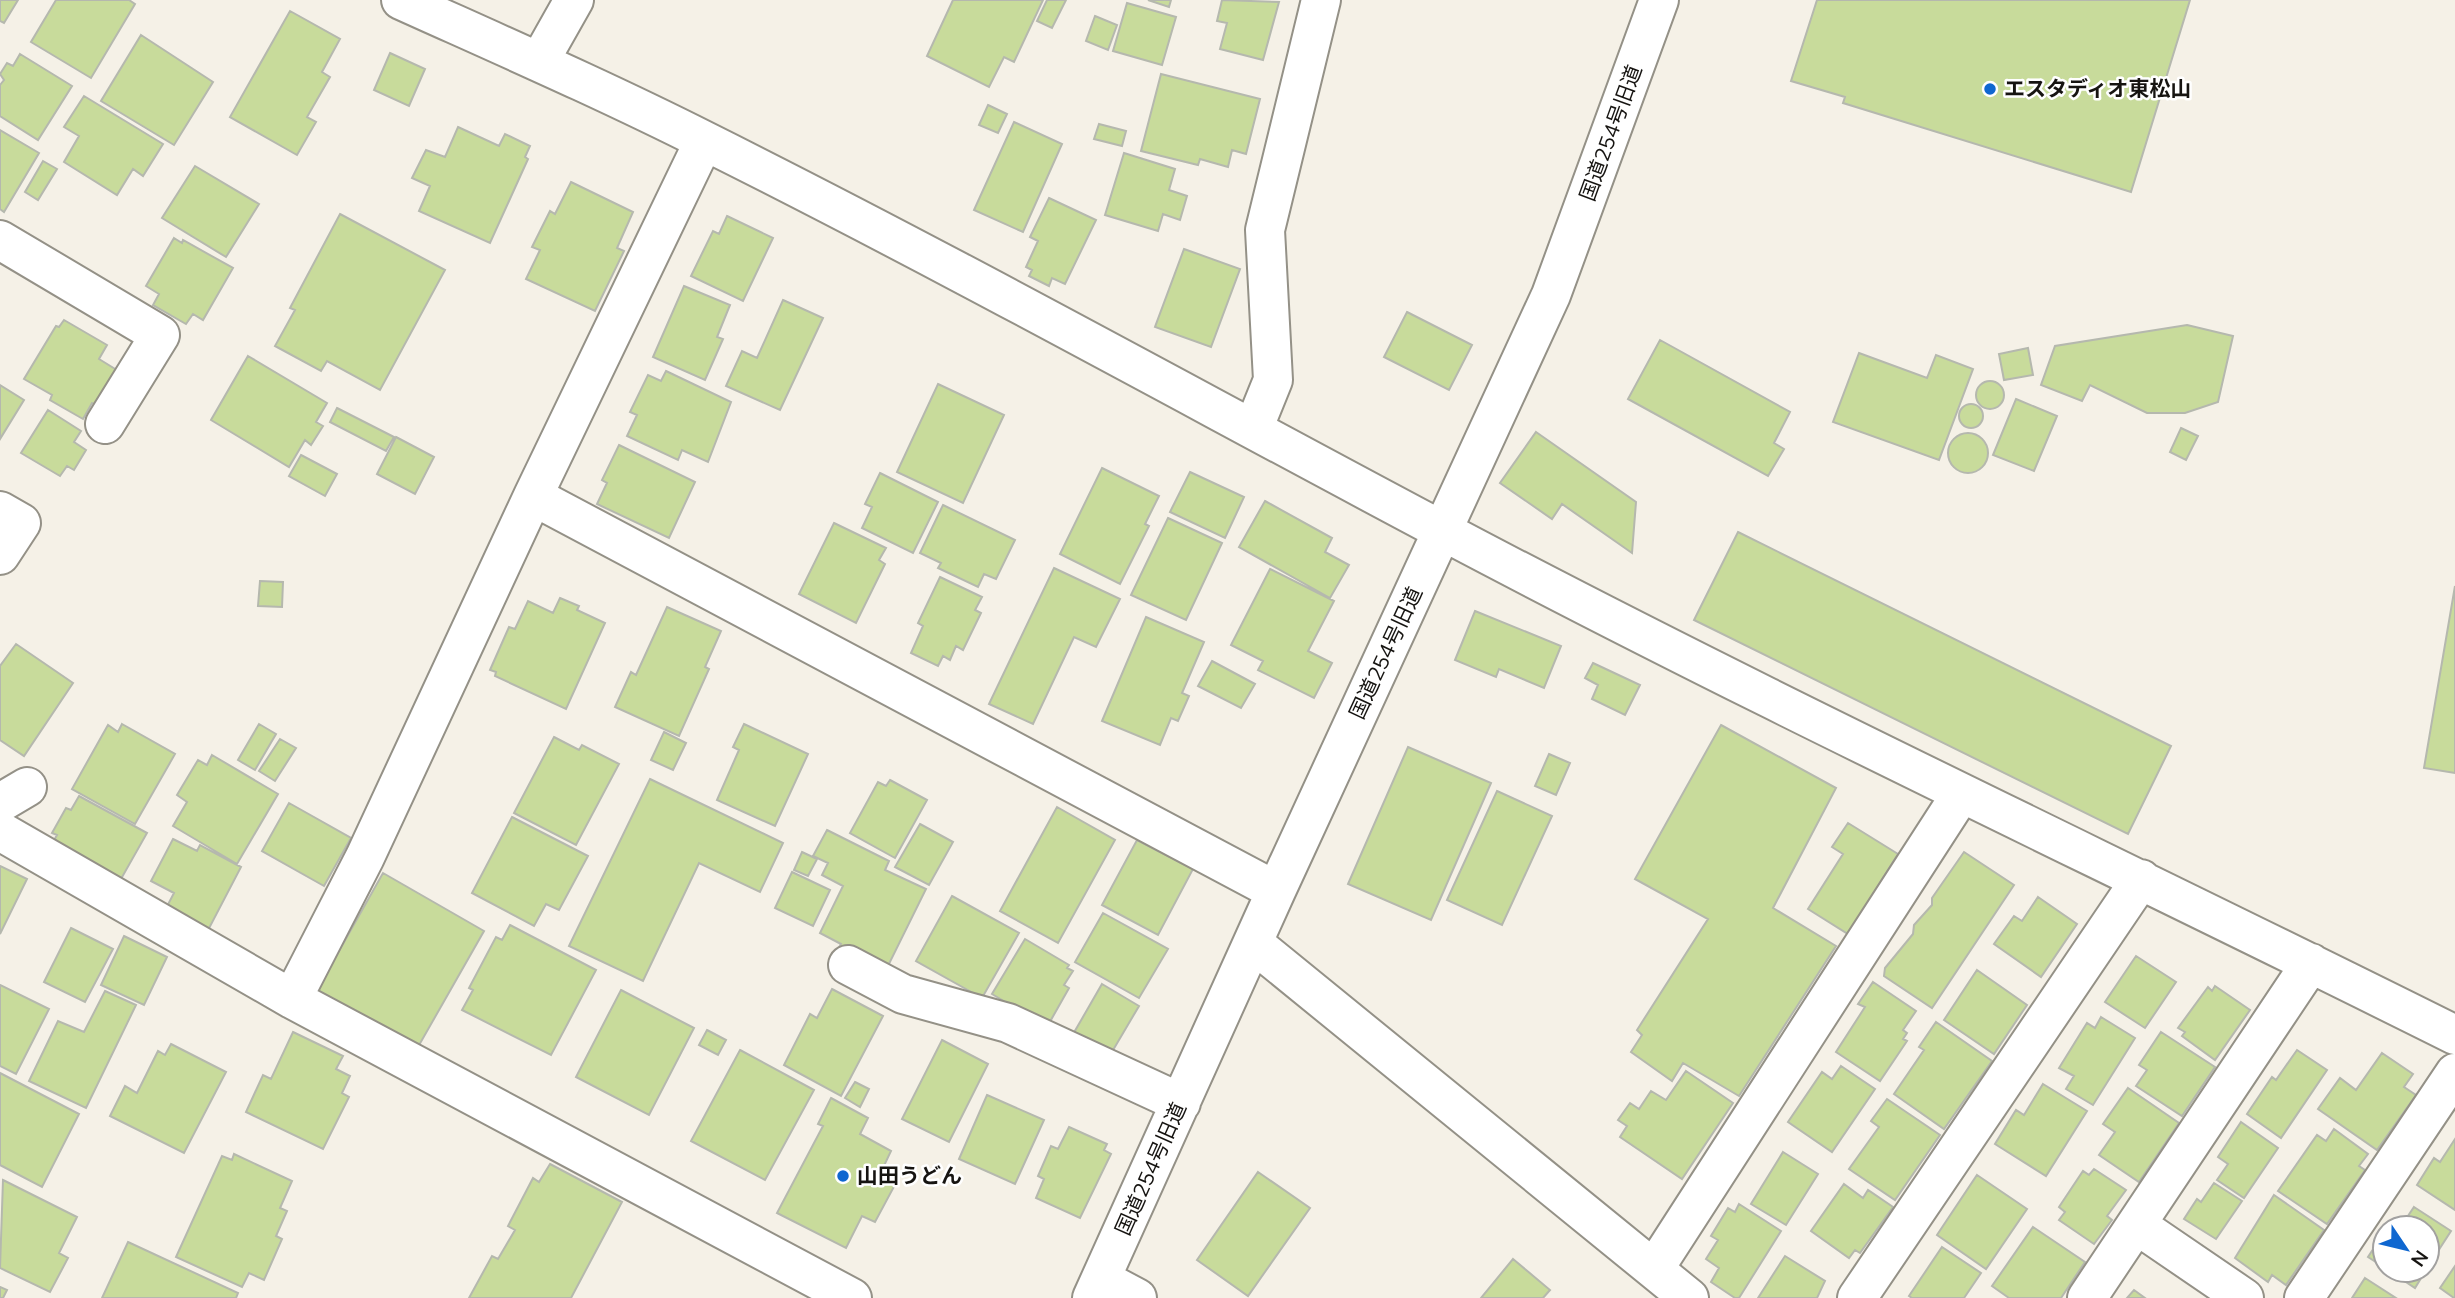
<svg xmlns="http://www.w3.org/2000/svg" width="2455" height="1298" viewBox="0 0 2455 1298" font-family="Mulish,'Noto Sans JP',sans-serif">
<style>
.building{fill:#c8db9b;stroke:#b5b8ae;stroke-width:2}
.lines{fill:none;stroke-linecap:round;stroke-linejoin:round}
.minor-casing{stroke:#949187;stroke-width:42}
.minor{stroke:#fff;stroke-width:38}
.poi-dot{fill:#0f67d0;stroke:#fff;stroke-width:2.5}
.labels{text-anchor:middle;stroke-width:5;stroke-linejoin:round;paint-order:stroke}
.poi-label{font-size:21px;font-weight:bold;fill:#161411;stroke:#fff;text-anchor:start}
.street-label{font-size:21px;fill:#161411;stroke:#fff}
</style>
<rect width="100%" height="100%" fill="#f5f1e7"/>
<path class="building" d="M0 0H18L4 23 0 21Z
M56 0H129L135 4 91 78 31 42Z
M953 0H1043L1014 62 1004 57 989 87 927 56Z
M1047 0H1066L1052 28 1037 21Z
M1148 0H1171L1169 7Z
M1222 0 1279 2 1263 60 1220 49 1227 23 1217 21Z
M1817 0H2190L2131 192 1843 103 1845 97 1791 81Z
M1127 3 1176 17 1162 65 1113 51Z
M290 11 340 39 322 72 330 77 307 117 316 122 297 155 230 117Z
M1095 16 1117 25 1108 50 1086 41Z
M141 35 213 82 174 145 101 101Z
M390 53 425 69 409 106 374 90Z
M20 54 72 86 38 140 0 116V85L4 80 0 74 7 63 13 66Z
M1161 74 1260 99 1246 154 1232 150 1228 167 1200 159 1198 165 1141 151Z
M84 96 163 144 143 176 133 169 117 195 64 162 79 136 64 127Z
M988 105 1007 114 998 133 979 125Z
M1014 122 1062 144 1023 232 974 210Z
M1099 124 1126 131 1122 146 1094 139Z
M458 127 499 146 505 134 530 146 525 157 528 159 490 243 419 211 430 186 412 178 426 150 445 157Z
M0 130 39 153 4 212 0 209Z
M1124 153 1175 169 1169 190 1187 196 1180 220 1163 214 1158 231 1105 215Z
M43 161 57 169 38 200 25 192Z
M195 166 259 204 226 257 162 218Z
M571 182 633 212 617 248 624 251 595 311 526 279 540 250 532 247 550 211 555 214Z
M1049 198 1096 220 1065 284 1052 278 1049 286 1029 276 1032 270 1026 267 1038 241 1030 237Z
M340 214 445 270 380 390 327 361 321 371 275 346 295 310 290 308Z
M727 216 773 238 743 301 691 276 713 231 719 234Z
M174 238 182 243 183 240 233 268 203 320 193 314 186 324 153 305 159 294 146 286Z
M1184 249 1240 269 1211 347 1155 327Z
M684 286 730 305 717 337 723 339 705 380 653 357Z
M783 300 823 318 780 410 726 386 742 351 757 358Z
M1407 312 1472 345 1449 390 1384 357Z
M64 320 107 345 99 359 120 372 96 405 92 403 83 419 50 400 52 395 24 379 56 326 59 327Z
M2187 325 2233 336 2218 402 2185 413H2147L2090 385 2082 401 2041 385 2055 346Z
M1660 340 1790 412 1774 443 1784 449 1768 476 1628 399Z
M2028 348 2033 375 2004 380 1999 354Z
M1859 353 1927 378 1936 355 1973 369 1939 460 1833 422Z
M248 356 327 403 316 422 323 426 311 445 305 440 289 467 211 420Z
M666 371 731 402 708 462 682 450 678 460 627 436 637 415 630 412 648 375 661 381Z
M1976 395a14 14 0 1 1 28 0a14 14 0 1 1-28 0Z
M938 384 1004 415 963 503 897 472Z
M0 385 24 400 0 439Z
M2016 399 2057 416 2034 471 1993 455Z
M1959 416a12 12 0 1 1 24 0a12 12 0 1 1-24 0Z
M337 408 394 437 386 451 330 422Z
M48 410 81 431 74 442 86 450 74 470 67 466 60 476 21 453Z
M2181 428 2198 436 2186 460 2170 452Z
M1536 432 1636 502 1632 553 1562 504 1552 519 1500 483Z
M1948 453a20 20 0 1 1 40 0a20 20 0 1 1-40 0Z
M396 437 434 457 415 494 377 474Z
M619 445 695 482 669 538 597 504 607 483 602 480Z
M301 455 337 474 325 496 289 476Z
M1102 468 1159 496 1145 524 1149 526 1120 584 1060 554Z
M1190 472 1244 497 1225 538 1170 512Z
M880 473 938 502 913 553 862 528 872 507 865 504Z
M1265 501 1332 538 1325 552 1349 565 1330 598 1239 547Z
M943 505 1015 540 996 579 984 574 978 587 938 568 941 563 920 553Z
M1168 518 1222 543 1186 620 1131 595Z
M834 523 886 548 879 560 885 564 856 623 799 594Z
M1738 532 2171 746 2128 834 1694 620Z
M1054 568 1120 599 1096 647 1074 637 1033 724 989 704Z
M1270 569 1334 601 1308 651 1332 663 1314 698 1258 670 1263 661 1231 645Z
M940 577 982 597 975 610 981 613 963 650 956 646 950 660 943 656 938 666 911 653 923 626 918 623Z
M260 581 283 582 282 607 258 606Z
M2455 586V773L2424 768Z
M560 598 579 606 577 610 605 623 566 709 495 676 496 672 490 670 509 627 515 629 528 601 553 613Z
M667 607 721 631 705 667 709 669 679 736 615 707 631 672 636 675Z
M1475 611 1561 646 1544 688 1499 669 1496 677 1455 660Z
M1146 617 1204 642 1182 693 1189 696 1178 721 1171 718 1160 745 1102 721Z
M16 644 73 683 24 756 0 740V666Z
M1212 661 1255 684 1241 708 1198 686Z
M1593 663 1640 685 1625 715 1592 699 1598 685 1585 678Z
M122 724 175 754 135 824 72 789 108 725 118 732Z
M259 724 276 734 255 770 238 760Z
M744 724 808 754 775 826 717 800 739 750 733 747Z
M1721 725 1836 788 1773 908 1836 946 1739 1096 1683 1063 1672 1081 1631 1052 1642 1035 1637 1030 1708 919 1635 879Z
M664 732 686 743 673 770 651 760Z
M554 737 579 750 582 745 619 764 576 845 514 813Z
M280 739 296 748 275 781 259 771Z
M1408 747 1491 783 1431 920 1348 884Z
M1549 754 1570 763 1556 795 1535 786Z
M212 755 278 794 237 864 173 826 187 802 177 795 198 760 207 765Z
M650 779 783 843 760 892 699 863 643 981 569 946Z
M890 780 927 800 895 858 850 833 878 782 886 786Z
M1497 791 1552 816 1502 925 1447 900Z
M79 796 147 833 121 879 53 842 57 835 52 833 66 808 71 810Z
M289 803 351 838 324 886 262 851Z
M1057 807 1115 840 1058 943 1000 911Z
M512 817 588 856 559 910 546 904 534 926 472 893Z
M1848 823 1898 854 1848 934 1808 909 1843 854 1832 847Z
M920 824 953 842 929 885 895 867Z
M827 830 889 861 885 870 926 889 885 972 838 949 841 944 820 933 843 886 822 875 828 863 813 856Z
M173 839 197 851 200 845 241 867 205 936 163 914 174 893 151 881Z
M1137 840 1193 869 1158 935 1102 905Z
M802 852 817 859 808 876 794 870Z
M1964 852 2014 885 1932 1008 1884 976 1885 968 1913 934 1914 925 1932 905V898Z
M0 866 27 879 0 934Z
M792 872 830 890 813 926 775 908Z
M383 873 484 931 418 1047 317 990Z
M952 896 1019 933 982 998 916 961Z
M2038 897 2077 924 2041 977 1994 944 2014 916 2022 921Z
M1103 913 1168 949 1139 998 1075 962Z
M510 925 596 970 551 1055 462 1010 473 990 469 988 496 937 502 940Z
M71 928 113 949 85 1002 44 982Z
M124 936 167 957 144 1005 101 985Z
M1025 939 1069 965 1067 968 1073 971 1064 985 1069 988 1047 1027 992 994Z
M2136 956 2176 982 2145 1028 2105 1002Z
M1977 970 2027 1005 1994 1054 1944 1020Z
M1873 982 1916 1011 1903 1030 1907 1033 1903 1039 1907 1041 1880 1081 1836 1052 1865 1007 1858 1004Z
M1102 984 1139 1006 1109 1057 1072 1036Z
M0 985 49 1009 16 1074 0 1066Z
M2215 986 2250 1010 2215 1060 2182 1036 2185 1032 2178 1028 2208 987 2212 991Z
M832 989 883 1016 841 1096 784 1065 810 1014 817 1018Z
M621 990 694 1028 649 1115 576 1077Z
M105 991 136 1005 86 1108 29 1081 58 1021 84 1032Z
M2101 1017 2135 1038 2093 1105 2066 1089 2074 1076 2059 1068 2087 1023 2095 1028Z
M1936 1022 1992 1061 1944 1129 1894 1094 1924 1050 1919 1047Z
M707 1030 726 1040 718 1055 699 1045Z
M293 1032 343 1056 336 1069 350 1076 342 1093 349 1097 323 1149 246 1112 263 1075 271 1079Z
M2161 1032 2215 1067 2182 1116 2136 1086 2147 1070 2139 1065Z
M942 1040 988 1064 949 1142 902 1119Z
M171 1044 226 1072 184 1153 110 1116 125 1086 137 1093 158 1051 165 1055Z
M740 1050 814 1090 765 1180 691 1141Z
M2297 1050 2327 1070 2281 1138 2247 1114 2272 1077 2276 1080Z
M2382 1053 2413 1074 2404 1087 2416 1095 2377 1150 2318 1109 2340 1078 2356 1090Z
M1841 1066 1875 1089 1832 1152 1788 1122 1822 1072 1832 1079Z
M1686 1071 1733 1103 1682 1179 1620 1137 1627 1126 1618 1120 1630 1103 1639 1109 1651 1091 1666 1100Z
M0 1073 79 1114 42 1187 0 1165Z
M855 1082 869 1089 860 1107 845 1098Z
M2043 1084 2087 1111 2046 1176 1995 1144 2016 1110 2024 1115Z
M2128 1088 2179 1123 2139 1182 2099 1155 2115 1132 2103 1124Z
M987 1095 1044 1120 1015 1184 959 1159Z
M831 1098 868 1118 860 1134 891 1151 881 1172 897 1181 875 1222 862 1216 846 1248 777 1213 823 1126 818 1124Z
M1887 1099 1940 1135 1895 1200 1849 1169 1879 1127 1871 1121Z
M2241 1122 2278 1148 2244 1198 2217 1180 2228 1164 2218 1157Z
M1069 1127 1107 1144 1104 1150 1111 1154 1080 1218 1036 1198 1044 1179 1038 1176 1051 1146 1058 1149Z
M2334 1129 2368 1154 2359 1166 2365 1170 2327 1224 2278 1191 2317 1135 2326 1141Z
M2455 1139V1210L2417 1185 2434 1158 2440 1162Z
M1783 1152 1818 1174 1786 1225 1751 1204Z
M234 1154 292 1181 280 1208 287 1211 276 1236 282 1239 264 1280 249 1273 242 1287 176 1257 222 1156 232 1160Z
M550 1164 622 1202 571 1298H469L492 1256 498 1259 515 1230 508 1226 533 1178 539 1182Z
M2094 1169 2126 1190 2107 1216 2112 1220 2094 1244 2059 1220 2065 1212 2059 1207 2083 1171 2089 1175Z
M1258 1172 1310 1208 1248 1296 1197 1260Z
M1977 1175 2027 1209 1986 1269 1937 1235Z
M3 1180 77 1217 59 1253 68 1258 50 1292 0 1268Z
M2214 1183 2242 1201 2216 1239 2184 1219 2197 1199 2201 1202Z
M1844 1184 1863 1198 1868 1190 1893 1207 1860 1253 1855 1250 1849 1258 1811 1231Z
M2274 1195 2324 1230 2286 1285 2272 1275 2268 1282 2235 1258Z
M1739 1204 1781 1231 1739 1298H1735L1711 1282 1719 1268 1706 1259 1718 1240 1711 1236 1728 1208 1735 1212Z
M2414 1207 2451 1231 2427 1268V1228H2400Z
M2033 1227 2085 1262 2061 1298H2009L1992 1286Z
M2385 1231V1268L2368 1257Z
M128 1242 238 1293 236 1298H102Z
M1942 1247 1981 1273 1964 1298H1912L1909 1296Z
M1785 1256 1825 1281 1817 1298H1758Z
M1513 1259 1550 1290 1543 1298H1481Z
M2455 1266V1298H2454L2440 1288Z
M2388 1270H2426L2415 1288Z
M2365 1278 2396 1298H2352Z
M0 1287 7 1290 3 1298H0Z
M2134 1290 2145 1298H2127Z"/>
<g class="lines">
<defs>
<path id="minor" d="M401 0C503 46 606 91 705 141 953 265 1196 400 1441 530 1775 707 2117 866 2455 1035
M539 62 574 0
M0 240 160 335 105 424
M1254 427 1273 380 1265 230 1321 0
M533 496 704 141
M0 511 21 523 0 555
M0 803 27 787
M0 831 292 999 852 1298
M1253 943 1689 1298
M848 965 903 994 1008 1023 1181 1103
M292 999 365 857 533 496 1276 891
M2137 1225 2244 1298
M1654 1269 1961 794
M1101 1279 1137 1298
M1092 1298 1276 891 1551 295 1659 0
M1857 1298 2141 879
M2087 1298 2311 963
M2304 1298 2455 1073"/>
</defs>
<use href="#minor" class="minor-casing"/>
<use href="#minor" class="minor"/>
</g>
<g class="poi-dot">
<circle cx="1990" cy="89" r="7"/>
<circle cx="843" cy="1176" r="7"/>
</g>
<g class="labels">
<g class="poi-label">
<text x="2004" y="96">エスタディオ東松山</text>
<text x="857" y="1183">山田うどん</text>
</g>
<g class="street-label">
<text transform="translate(1611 133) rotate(-70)" y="7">国道254号旧道</text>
<text transform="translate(1386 653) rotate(-65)" y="7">国道254号旧道</text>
<text transform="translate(1151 1169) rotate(-66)" y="7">国道254号旧道</text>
</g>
</g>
<g transform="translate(2406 1249) rotate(125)"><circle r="33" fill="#ffffff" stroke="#a2a1a0" stroke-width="2"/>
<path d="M0-5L12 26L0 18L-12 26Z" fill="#0f67d0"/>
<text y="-10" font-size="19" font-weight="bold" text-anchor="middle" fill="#161411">N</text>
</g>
</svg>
